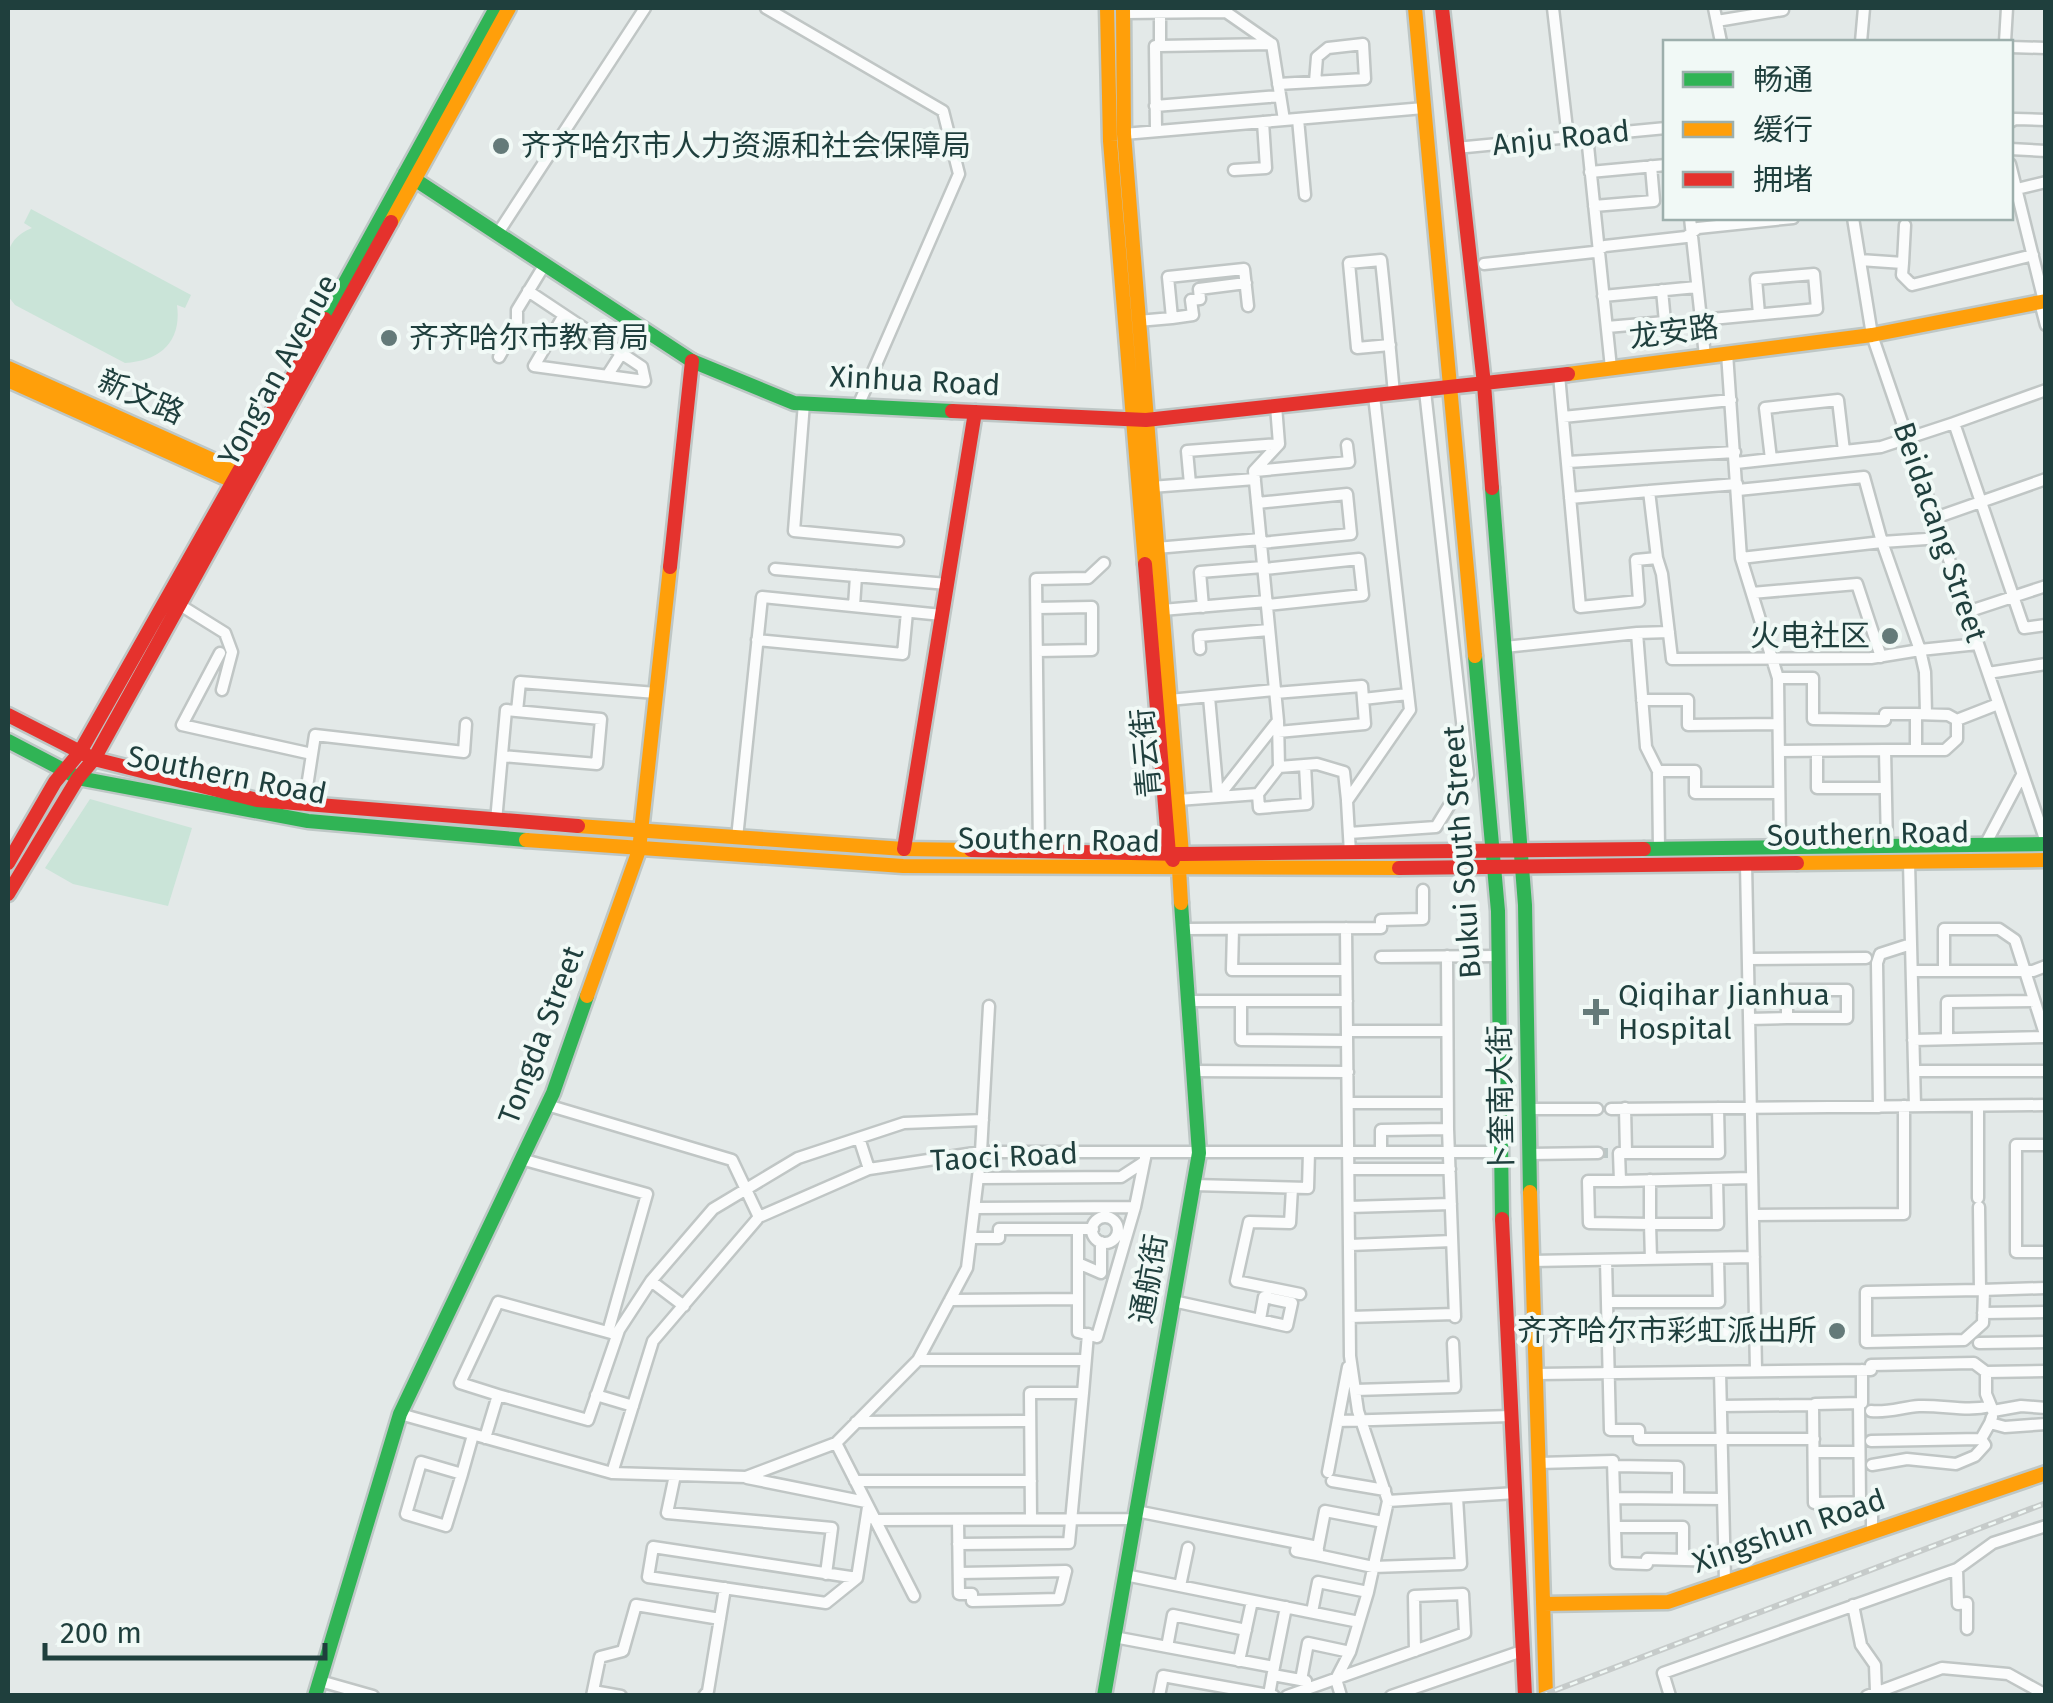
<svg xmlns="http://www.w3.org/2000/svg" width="2053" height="1703" viewBox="0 0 2053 1703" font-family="'Fira Sans','Noto Sans SC',sans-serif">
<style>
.green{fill:#cae4d8}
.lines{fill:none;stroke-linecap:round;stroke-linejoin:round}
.street-tunnel{stroke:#bcc7c6;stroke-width:10;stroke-dasharray:10 5;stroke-linecap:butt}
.street-casing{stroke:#c0c6c5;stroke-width:15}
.fast-casing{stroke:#bec7c6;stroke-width:19}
.slow-casing{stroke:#bec7c6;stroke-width:19}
.jam-casing{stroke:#bec7c6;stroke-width:19}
.street{stroke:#fbfcfc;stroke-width:10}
.fast{stroke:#30b455;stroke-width:14}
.slow{stroke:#ff9f0a;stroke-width:14}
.jam{stroke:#e5322d;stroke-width:14}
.rail-casing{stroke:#c6cbca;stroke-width:6}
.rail{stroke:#f1f9f6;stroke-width:2.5;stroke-dasharray:8;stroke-linecap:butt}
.poi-dot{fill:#647a79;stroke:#f1f9f6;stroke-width:4}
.labels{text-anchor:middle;stroke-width:8;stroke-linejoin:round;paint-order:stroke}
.street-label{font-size:30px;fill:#1f3f3d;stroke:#f1f9f6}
.poi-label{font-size:30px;fill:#1f3f3d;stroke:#f1f9f6;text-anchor:start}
</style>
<rect width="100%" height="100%" fill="#e3e9e8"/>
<path class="green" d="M31 209 191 295 185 308 177 305C182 342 160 361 125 363L15 305 8 296C7 265 0 241 32 228L24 223Z
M90 799 192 828 168 906 73 884 45 868Z"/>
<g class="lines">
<path class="street-tunnel" d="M1598 1153H1613"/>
<defs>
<path id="street" d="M766 8 943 111 959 174 858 406
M1553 8 1568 138
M1714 8 1721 42
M1123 13 1226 12 1272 44
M1717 21 1783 10
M1861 42 1864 8
M2005 42 2007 8
M1160 46 1272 44 1284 120
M2010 47 2046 48
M1278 84 1365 79 1363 44 1328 48 1317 57 1315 82
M1155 106 1280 96
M1298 119 1305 195
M2010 122 2015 119 2046 120
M1156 131 1155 46H1160V13
M1124 134 1424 108
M1587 136 1611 368
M1456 148 1666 128
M2010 149 2046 151
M2010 164 2044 301
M1234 170 1266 168 1263 122
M1590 172 1666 165
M2017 189 2046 182
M1594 206 1654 201 1651 166
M1690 218 1705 356
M1853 218 1872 335 2046 842
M498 233 645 8
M1860 260 1903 263 1902 275 1912 285 2033 255
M1903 263 1905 225
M1484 264 1594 252 1605 246 1686 237 1698 228 1793 218
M528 291 642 367 645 381 534 366 564 315
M1603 296 1697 287
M2040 302 2046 325
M1172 318 1193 315 1191 300 1200 299 1199 289 1246 283
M1701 320 1817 309 1814 274 1756 279 1759 314
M1138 321 1172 318 1168 277 1244 269 1248 306
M1607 327 1665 322 1662 290
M1390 345 1357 348 1349 263 1381 260C1386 305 1390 350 1394 394
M1727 353 1741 558 1778 678 1780 848
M499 357 517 325V310L545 264
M1559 375 1580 607 1639 601 1636 560 1657 558 1649 491 1737 484
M607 376 639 326
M804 403 794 531 898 541
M1276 406 1279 444 1254 471 1278 721 1279 767 1317 764 1344 772 1347 800
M1563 417 1731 400
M1954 423 2046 390
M1771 459 1765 408 1838 400 1844 451
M1568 462 1735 452
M1736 463 1881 447 1954 423 2024 628 2046 625
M1255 471 1349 462 1347 445
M1190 484 1187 451 1279 444
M1151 487 1255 479
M1738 490 1864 477 1882 542 1741 558
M1570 498 1649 491
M1257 503 1347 494 1351 534 1261 543
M1935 518 2046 479
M1941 538 1882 542 1920 650 1978 644
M1156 548 1261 539
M1657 558 1662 574 1672 659 1871 658 1920 650 1925 672 1926 714
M775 569 947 584
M1264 569 1359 559 1363 595 1267 605
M1752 593 1857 584 1881 657
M180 605 225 633 232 652 222 690
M854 606 856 576
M1203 607 1200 572 1263 567
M1037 608 1092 607V650L1037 651
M1162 610 1267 601
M1967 612 2046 586
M1637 633 1669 632
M757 640 903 654 907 612
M1505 647 1637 633 1646 747 1658 771 1659 849
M1200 649 1199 636 1269 630
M220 653 182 725 312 754
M1988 673 2046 664
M1778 678H1813V719L1885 720V714H1916
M1275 693 1362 686 1365 724 1278 732
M1363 699 1408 694
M1169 700 1275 690
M1642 700H1688V725L1778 724
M517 711 520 682 656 693
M1885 750H1945L1957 739V720
M1916 750V714L1948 715 1957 720 1998 704
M1779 751 1885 750 1887 846
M1817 751V788H1885
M1279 767 1258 794 1259 808 1307 804 1305 765
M1658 771H1695V793H1779
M1258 794 1218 797 1277 722
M1178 800 1218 797 1209 697
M304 806 315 735 464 752 466 724
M496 821 506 710 601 719 597 764 502 756
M1349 833 1436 827 1468 775 1425 391
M737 838 762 597 942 615
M1985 845 2022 775
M1039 852 1036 579 1088 578 1104 563
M1350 853 1347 801 1410 710 1374 396
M1909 862 1915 1106
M1746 864 1756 1370
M1183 929 1381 928V920L1423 919V890
M1233 929 1232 970H1346
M1447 956 1448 1129
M1381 957 1498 956
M1748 959 1866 958
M1912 971H2033L2046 966
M1944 971V929H1999L2015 940 2046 1037
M1787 990H1847V1018H1787Z
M1188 1001H1347
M1241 1001V1040L1347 1041
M1749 1019 1787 1018
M1347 1031H1447
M1947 1039V1002L2034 1001
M1913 1040 2046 1037
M1193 1071 1348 1072
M1914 1071H2046
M1348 1103H1447
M547 1105 732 1160 759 1217
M1978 1106V1198
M1879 1107 1877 963 1880 954 1911 944
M1625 1108 1626 1153H1719L1718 1108
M1529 1109H1597
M1611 1109 2046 1105
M859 1138 869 1169
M2046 1145H2016V1252H2046
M1381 1152V1130L1448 1129 1455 1317
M1626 1153H1619L1620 1181 1752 1178
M1529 1154 1598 1153
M521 1159 647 1194 608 1332
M1349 1169H1450
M978 1178 1121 1177 1144 1162
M1650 1180V1224H1718L1717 1179
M1620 1181H1588L1589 1223 1650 1224 1651 1259
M1193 1185 1308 1188 1309 1152
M1292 1188 1290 1223 1249 1222 1236 1281 1300 1294
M1349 1207 1451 1204
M1979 1207 1980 1290 1866 1292V1342L1964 1340 1983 1323 1984 1290
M975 1208 1135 1207
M1753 1215 1904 1214V1106
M1092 1230a13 13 0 1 1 26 0a13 13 0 1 1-26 0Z
M1078 1229V1332L1097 1337 1135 1207 1146 1153
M971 1238H999V1229H1093
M1350 1245 1452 1241
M1606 1260 1610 1430H1639V1439H1814
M1531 1261 1754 1257
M1078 1263 1101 1273V1242
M651 1281 684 1306
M1981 1290 2046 1288
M950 1300 1078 1299
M1173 1301 1287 1326 1292 1303 1264 1297 1260 1319
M1607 1302H1719L1718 1258
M1983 1313 2046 1312
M1350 1317 1455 1314
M1607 1333H1755
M1979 1343 2046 1342
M918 1360H1084
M1720 1372 1725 1581
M1986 1372 2046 1371
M1537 1374 1868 1370H1871V1365L1974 1363 1986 1372V1394L1993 1411 2021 1406 2046 1408
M1355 1390 1455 1387 1453 1343
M498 1395 460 1383 498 1302 611 1333
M596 1395 633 1406
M1859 1403 1860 1502
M1815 1404 1862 1403V1370
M1721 1406 1813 1405 1814 1503 1872 1502V1531
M1871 1411C1888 1413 1903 1407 1919 1406 1944 1405 1967 1412 1991 1406
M400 1414 612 1473 746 1477 836 1443 918 1360 967 1268 981 1152 989 1006
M1992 1417 1990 1423 2005 1427 2046 1424
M1338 1421 1511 1416
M856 1422 1030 1421
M485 1438 498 1395 588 1420 619 1330 651 1281 713 1209 798 1158 904 1123 983 1120
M1871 1441 1981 1439 1990 1423
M836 1443 914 1596
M1814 1452H1859
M1539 1463 1613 1461 1616 1563 1647 1564V1559L1724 1561
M1872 1465 1907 1459 1956 1464 1975 1456 1985 1445 1981 1439
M1613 1466 1678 1467V1499
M1328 1472 1348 1367
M612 1473 653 1341 759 1217 869 1169 981 1152H1501
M462 1474 446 1526 406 1514 421 1462 462 1474 473 1435
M675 1475 667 1513 832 1528 826 1574
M747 1478 866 1502
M855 1481H1031
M1332 1481 1385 1490
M1614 1498 1723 1499
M1388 1501 1516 1493
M1136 1511 1318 1547 1325 1511 1383 1522
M1031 1519 1030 1393H1083L1088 1334
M875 1520 1135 1519
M958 1520 959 1594H972V1601L1059 1599 1066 1571 959 1573
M1615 1527H1683V1560
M1298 1543 1296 1551 1317 1555 1318 1550
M958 1544 1069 1543 1083 1393
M1317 1555 1373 1567 1461 1564 1457 1497
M1957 1569 1993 1543 2046 1526
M1125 1575 1359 1622
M857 1578 653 1547 648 1577 826 1603 857 1578 868 1507
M1180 1586 1188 1548
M1853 1605 1861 1645 1875 1665 1876 1691
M1312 1612 1318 1582 1368 1592
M1114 1637 1274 1667 1269 1695
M1167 1647 1173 1615 1246 1630
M1239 1661 1252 1601
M1274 1667 1286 1607
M1273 1675 1306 1681
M1301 1680 1308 1643 1350 1652
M320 1681 373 1696
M593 1691 600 1657 623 1651 636 1605 720 1619
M592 1696 593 1691 621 1696
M704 1696 708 1691 725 1588
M1159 1696 1163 1676 1274 1696
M1287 1696 1465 1633 1463 1594 1414 1596 1415 1651
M1341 1696 1336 1679 1350 1652 1368 1592 1388 1501 1358 1411 1350 1356 1346 928
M1391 1696 1519 1652
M1670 1696 1663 1673 1957 1569 1958 1604 1967 1603V1629
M1867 1696 1942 1668 2008 1674 2046 1695"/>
<path id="fast" d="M405 173 692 361 794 403 952 411
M325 319 496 8
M1492 488 1525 905 1530 1192
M1475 656 1498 911 1502 1219
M8 741 73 775
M78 778 308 821 526 840
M1644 849 2046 844
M315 1696 400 1414 553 1093 587 996
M1104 1696 1199 1153 1181 903"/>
<path id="slow" d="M1107 8 1110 141 1145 564
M1123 8 1124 134 1182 854 1179 869 1181 903
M1415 8 1475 656
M391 222 509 8
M8 368 246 475
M1568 374 1872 335 2046 301
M8 380 244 486
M578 826 904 849 971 850
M526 840 903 866 1399 868
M1797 863 2046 860
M587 996 639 850 670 567
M1530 1192 1546 1696
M1543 1604 1668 1602 2046 1473"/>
<path id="jam" d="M1442 8 1484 384 1492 488
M952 411 1146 420 1568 374
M1145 564 1169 854 1173 860
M670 567 692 361
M8 715 94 759 391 222
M80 752 325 319
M904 849 975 412
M971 850 1182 854 1644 849
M8 863 55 782 80 752
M1399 868 1797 863
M8 894 78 778 94 759 257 800 578 826
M1502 1219 1525 1696"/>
</defs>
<use href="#street" class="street-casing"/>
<use href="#fast" class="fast-casing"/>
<use href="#slow" class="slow-casing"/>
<use href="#jam" class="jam-casing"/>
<use href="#street" class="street"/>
<use href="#fast" class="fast"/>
<use href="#slow" class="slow"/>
<use href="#jam" class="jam"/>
<defs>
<path id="rail" d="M1540 1696 2046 1503"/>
</defs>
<use href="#rail" class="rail-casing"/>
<use href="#rail" class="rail"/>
</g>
<g class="poi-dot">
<circle cx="501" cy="146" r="10"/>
<circle cx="389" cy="338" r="10"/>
<circle cx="1890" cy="636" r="10"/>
<path d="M1591 997h10v10h10v10h-10v10h-10v-10h-10v-10h10z"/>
<circle cx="1837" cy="1331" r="10"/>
</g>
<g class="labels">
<g class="street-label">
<text transform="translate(1561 138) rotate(-6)" y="10">Anju Road</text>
<text transform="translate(1674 332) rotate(-7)" y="10">龙安路</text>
<text transform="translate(278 370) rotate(-61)" y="10">Yong'an Avenue</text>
<text transform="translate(915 381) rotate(3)" y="10">Xinhua Road</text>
<text transform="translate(141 397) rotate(24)" y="10">新文路</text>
<text transform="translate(1940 532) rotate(71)" y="10">Beidacang Street</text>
<text transform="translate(1146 753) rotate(-95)" y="10">青云街</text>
<text transform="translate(227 775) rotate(11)" y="10">Southern Road</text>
<text transform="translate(1868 834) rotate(-1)" y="10">Southern Road</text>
<text transform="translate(1059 840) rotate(1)" y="10">Southern Road</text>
<text transform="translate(1462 852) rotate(-94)" y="10">Bukui South Street</text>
<text transform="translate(541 1035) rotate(-69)" y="10">Tongda Street</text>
<text transform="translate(1501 1100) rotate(-91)" y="10">卜奎南大街</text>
<text transform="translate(1004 1157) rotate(-3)" y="10">Taoci Road</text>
<text transform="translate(1149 1279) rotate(-80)" y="10">通航街</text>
<text transform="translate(1789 1531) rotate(-19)" y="10">Xingshun Road</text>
</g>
<g class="poi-label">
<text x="521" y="156">齐齐哈尔市人力资源和社会保障局</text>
<text x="409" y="348">齐齐哈尔市教育局</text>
<text x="1870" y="646" text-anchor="end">火电社区</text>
<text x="1618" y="1005">Qiqihar Jianhua<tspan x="1618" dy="34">Hospital</tspan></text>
<text x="1817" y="1341" text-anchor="end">齐齐哈尔市彩虹派出所</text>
</g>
</g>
<rect width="2053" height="1703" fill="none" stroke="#1f3f3d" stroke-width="20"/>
<rect x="1663" y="40" width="350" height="180" fill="#f1f9f6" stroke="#9dafac" stroke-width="2.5"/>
<rect x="1683" y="72" width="50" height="15" fill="#30b455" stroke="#9dafac" stroke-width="2.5"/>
<text x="1753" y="90" font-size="30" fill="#1f3f3d">畅通</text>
<rect x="1683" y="122" width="50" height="15" fill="#ff9f0a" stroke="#9dafac" stroke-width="2.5"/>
<text x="1753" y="140" font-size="30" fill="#1f3f3d">缓行</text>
<rect x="1683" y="172" width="50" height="15" fill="#e5322d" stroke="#9dafac" stroke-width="2.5"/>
<text x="1753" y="190" font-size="30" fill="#1f3f3d">拥堵</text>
<path d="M45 1643v15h280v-15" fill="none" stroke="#1f3f3d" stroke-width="5"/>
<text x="60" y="1643" font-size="30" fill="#1f3f3d" stroke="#f1f9f6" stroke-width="8" paint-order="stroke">200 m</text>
</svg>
